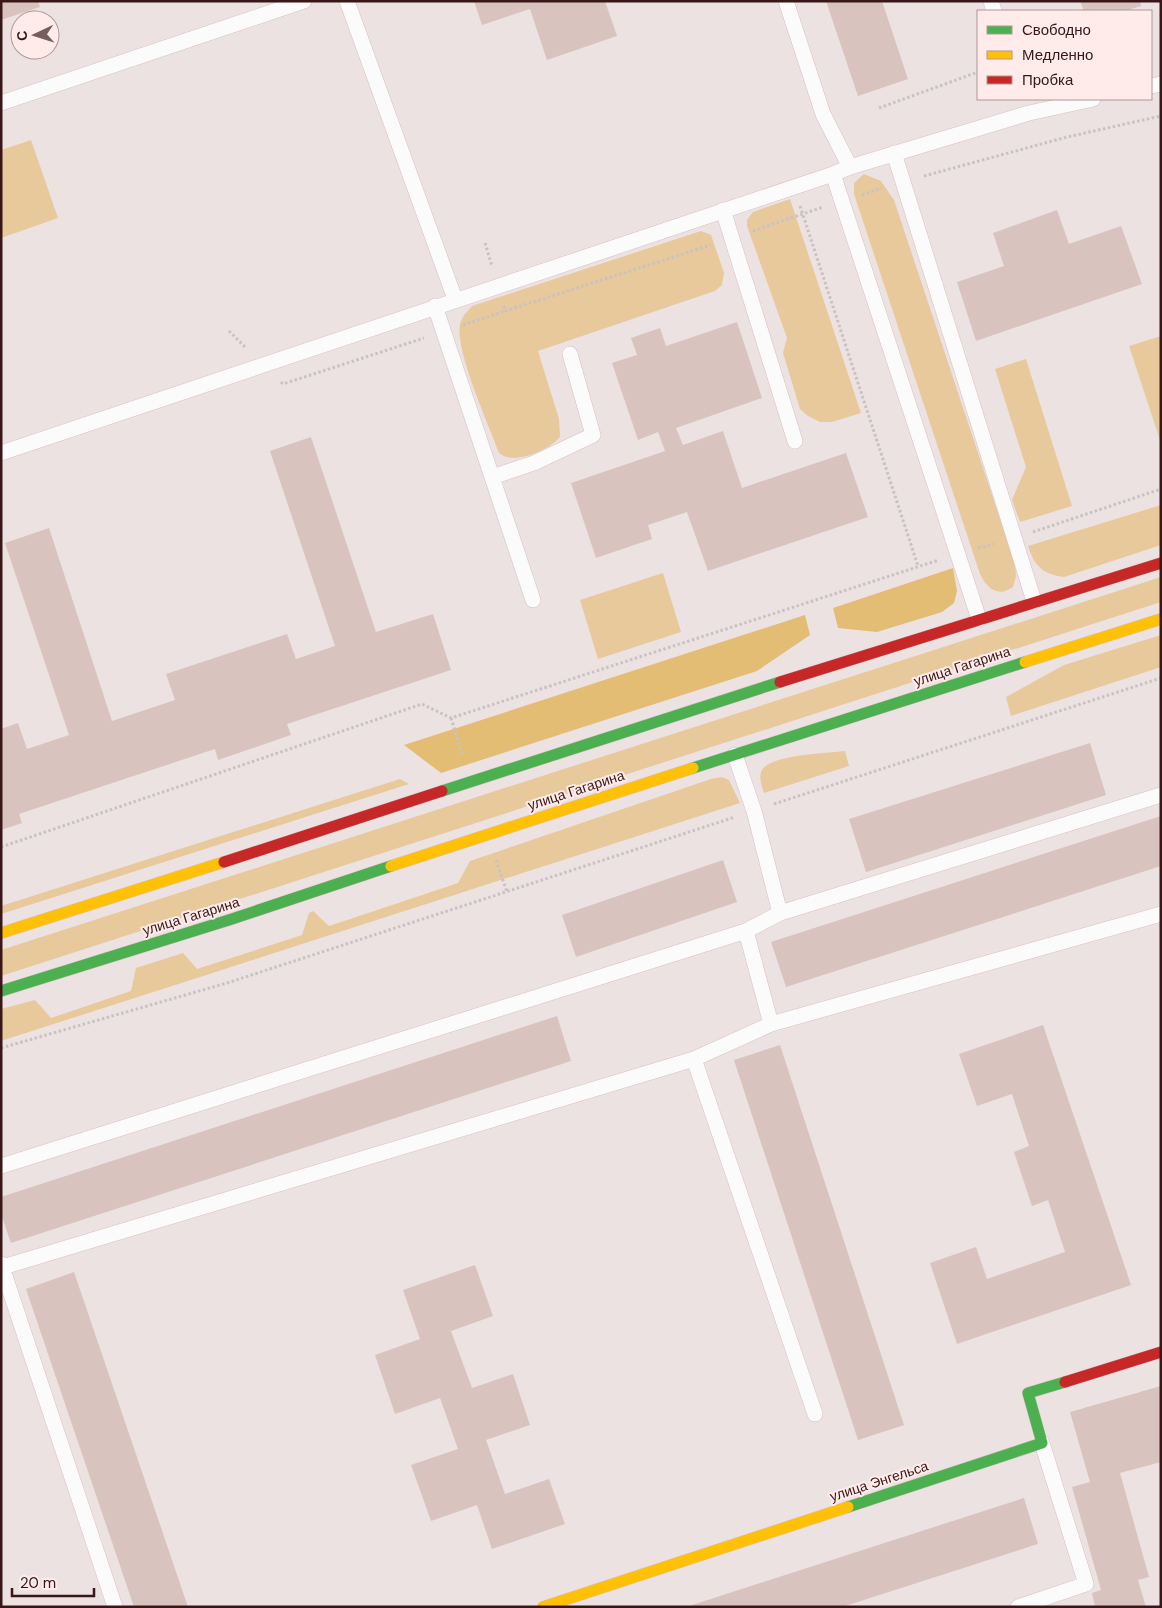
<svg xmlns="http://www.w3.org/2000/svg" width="1162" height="1608" viewBox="0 0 1162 1608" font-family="'DM Sans',sans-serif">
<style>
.green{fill:#e8c99c}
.forest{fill:#e3bd73}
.building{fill:#d9c3be}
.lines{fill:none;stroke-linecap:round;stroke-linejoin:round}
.lane-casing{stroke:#d6c0c1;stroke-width:16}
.fast-casing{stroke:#d6c0c1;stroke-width:12}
.slow-casing{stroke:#d6c0c1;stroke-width:12}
.jam-casing{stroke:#d6c0c1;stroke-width:12}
.path{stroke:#c9c2c2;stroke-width:3;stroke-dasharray:2.5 2.5;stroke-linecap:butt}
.lane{stroke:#fcfbfb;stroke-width:15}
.fast{stroke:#4caf50;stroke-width:11}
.slow{stroke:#ffc107;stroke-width:11}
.jam{stroke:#c62828;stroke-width:11}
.labels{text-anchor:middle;stroke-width:4;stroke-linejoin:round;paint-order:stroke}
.street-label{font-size:14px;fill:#391617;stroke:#ffebea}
</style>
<rect width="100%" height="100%" fill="#ece2e2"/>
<path class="green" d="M31 140 58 218 1 238V150Z
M864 174 881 181 894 200 1015 564 1016 576 1013 587C997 598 987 588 980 574L854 194V183Z
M790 199 861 413 832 422H820L808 416 800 409 783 353 787 338 747 226V220L753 212Z
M701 231 711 235 724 273 722 285 715 291 538 351 559 419 560 437C549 450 513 466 499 453 489 425 455 351 460 325 461 317 467 312 472 306Z
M1161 336V443L1129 346Z
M1026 359 1072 506 1020 522 1012 500 1026 467 995 369Z
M1161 505V545L1064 577C1043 574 1035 567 1028 546Z
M663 573 681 632 598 659 580 600Z
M1161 577V602L1 976V950Z
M1161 635V667L1011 716 1006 697 1064 665Z
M845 751 849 766 764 793C762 786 758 777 762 770 770 755 828 753 845 751Z
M722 777 729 780 740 803 1 1041V1009L35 1000 51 1018 131 991 136 968 183 953 197 969 302 935 309 913 313 911 329 926 458 883 470 861 711 779Z
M400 779 409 784 1 914V906Z"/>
<path class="forest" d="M953 568 957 591 954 603 942 612 877 632 838 628 833 608Z
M805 615 810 635 757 671 441 773 404 745Z"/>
<path class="building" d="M1 1H38L40 7 1 20Z
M474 1H605L617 36 547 60 530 9 482 25Z
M826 1H882L908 79 858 96Z
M1080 1H1140L1141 6 1125 11H1084Z
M1057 210 1069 244 1121 226 1142 284 976 341 957 282 1004 266 993 233Z
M737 322 762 398 676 428 683 445 723 431 742 488 846 453 868 517 708 571 687 512 648 525 652 539 596 558 571 483 665 451 658 432 638 440 612 363 637 355 631 338 660 328 666 346Z
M311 437 376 632 433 614 451 670 287 724 291 735 218 760 215 749 19 814 22 823 1 830V729L18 723 27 749 69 735 5 543 49 528 112 721 175 700 166 674 287 634 296 659 335 646 270 451Z
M1090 743 1106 795 866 872 849 819Z
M1161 816V866L786 987 771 942Z
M723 860 737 902 576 957 562 915Z
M557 1016 571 1061 11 1243 1 1214V1197Z
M1043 1025 1131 1285 957 1344 930 1263 976 1247 987 1279 1065 1252 1048 1200 1032 1206 1014 1152 1029 1146 1012 1094 977 1106 959 1054Z
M780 1045 904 1425 858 1440 734 1060Z
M475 1265 493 1316 451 1331 472 1388 513 1374 530 1425 486 1440 505 1494 549 1479 565 1524 492 1549 477 1505 431 1521 411 1465 458 1449 440 1398 395 1414 375 1355 420 1339 403 1290Z
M74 1272 188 1607H134L26 1289Z
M1161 1386V1462L1120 1473 1149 1577 1138 1580 1146 1607H1095L1092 1593 1101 1590 1072 1487 1090 1482 1070 1412Z
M1024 1498 1038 1544 842 1607H686Z"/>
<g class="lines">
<defs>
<path id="lane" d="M347 1 455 299
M786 1 823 114 850 167
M991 1 994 11
M1151 86 1161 84
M1 103 304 1
M894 153 1034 601
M833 174 979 619
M723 210 795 441
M435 306 533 600
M1 453 833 174 850 167 1029 113 1093 99
M492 477 534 463 593 435 570 354
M735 755 754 811 780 913 746 931 771 1024
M780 913 1161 795
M1 1166 746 931
M1 1264 115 1607
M3 1267 694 1059
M815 1414 694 1059 771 1024 1161 914
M1018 1607 1086 1584 1042 1443"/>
<path id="fast" d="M693 768 1025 662
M442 791 780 682
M1 991 232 919 391 866
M848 1507 1042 1443 1028 1393 1065 1382"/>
<path id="slow" d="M1025 662 1161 619
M391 866 693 768
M1 933 224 862
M543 1607 848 1507"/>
<path id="jam" d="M780 682 1161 563
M224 862 442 791
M1065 1382 1161 1352"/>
</defs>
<use href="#lane" class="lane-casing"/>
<use href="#fast" class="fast-casing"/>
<use href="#slow" class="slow-casing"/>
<use href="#jam" class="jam-casing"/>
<path class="path" d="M879 108 978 72
M924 176 1067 137 1161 116
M862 195 882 188
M800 206 918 566
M753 231 823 207
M485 243 492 266
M504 306 505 311 711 245
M463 325 505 311
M229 331 246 348
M281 382 283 384 424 338
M1033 532 1161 489
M978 548 994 544
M451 718 463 756
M774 804 1161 678
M1 847 422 704 451 718 939 560
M496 860 507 892
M1 1048 227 983 735 817"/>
<use href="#lane" class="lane"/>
<use href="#fast" class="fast"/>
<use href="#slow" class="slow"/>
<use href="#jam" class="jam"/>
</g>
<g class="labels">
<g class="street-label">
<text transform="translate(962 666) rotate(-18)" y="5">улица Гагарина</text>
<text transform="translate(576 790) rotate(-18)" y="5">улица Гагарина</text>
<text transform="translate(191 916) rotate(-17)" y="5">улица Гагарина</text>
<text transform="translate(879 1481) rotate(-18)" y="5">улица Энгельса</text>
</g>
</g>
<rect width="1162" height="1608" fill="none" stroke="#391617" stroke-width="5"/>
<rect x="977" y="10" width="175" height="90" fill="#ffebea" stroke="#b09696"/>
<rect x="987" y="26" width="25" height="8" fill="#4caf50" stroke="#b09696"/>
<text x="1022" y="35" font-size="15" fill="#391617">Свободно</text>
<rect x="987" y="51" width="25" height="8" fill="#ffc107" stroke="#b09696"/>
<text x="1022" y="60" font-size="15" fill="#391617">Медленно</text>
<rect x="987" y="76" width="25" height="8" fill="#c62828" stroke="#b09696"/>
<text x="1022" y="85" font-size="15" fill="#391617">Пробка</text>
<g transform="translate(35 35) rotate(266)"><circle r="24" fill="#ffebea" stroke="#b09696"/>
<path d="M0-4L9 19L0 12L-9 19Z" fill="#785d5e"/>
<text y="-8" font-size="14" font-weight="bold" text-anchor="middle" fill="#391617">С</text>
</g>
<path d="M12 1588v8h82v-8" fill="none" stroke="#391617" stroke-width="2.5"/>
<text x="20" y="1588" font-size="15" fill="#391617" stroke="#ffebea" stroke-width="4" paint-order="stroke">20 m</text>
</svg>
